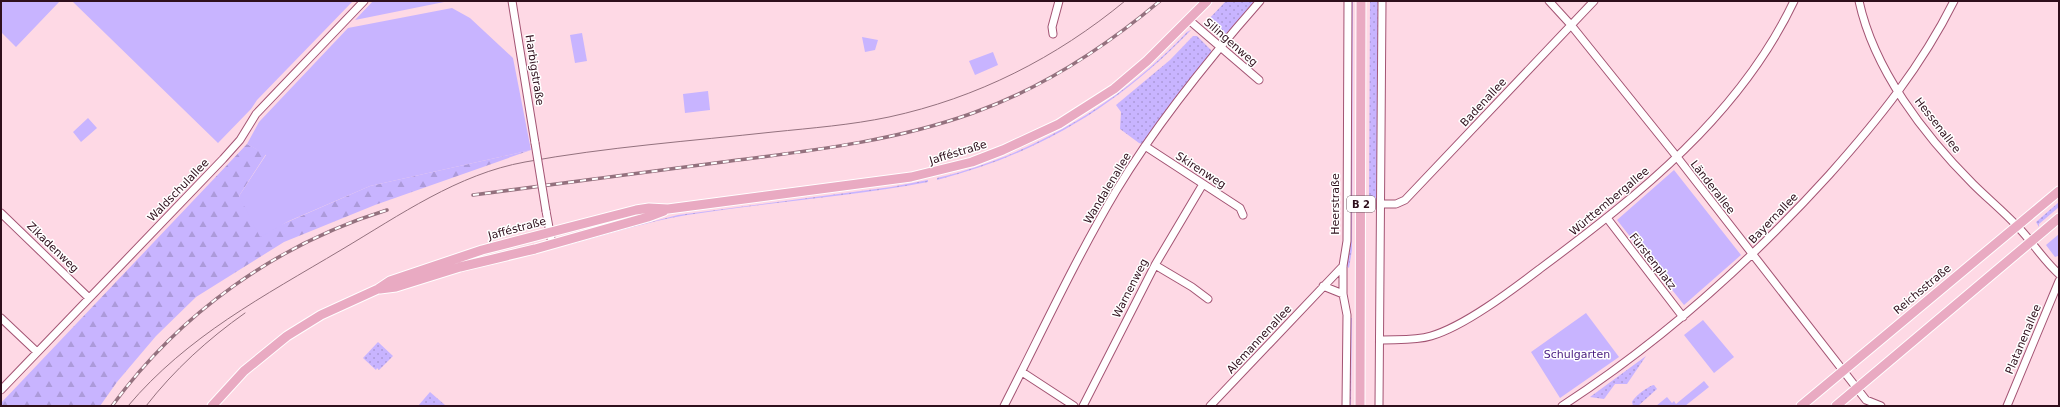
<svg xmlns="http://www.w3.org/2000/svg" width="2060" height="407" viewBox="0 0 2060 407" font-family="'DejaVu Sans',sans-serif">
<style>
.grass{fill:url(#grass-dots)}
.forest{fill:url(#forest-firs)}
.green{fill:#c8b4ff}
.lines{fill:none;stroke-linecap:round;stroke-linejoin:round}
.minor-casing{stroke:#a35473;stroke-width:9}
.major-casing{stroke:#fff;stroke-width:11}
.minor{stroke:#fff;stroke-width:7}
.major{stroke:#e9aac2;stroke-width:9}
.tram{stroke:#94717e;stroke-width:1}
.rail-casing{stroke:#94717e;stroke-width:3.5}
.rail{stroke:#fff;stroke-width:2;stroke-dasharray:6;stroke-linecap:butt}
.minor-bridge-casing{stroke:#a35473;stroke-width:9;stroke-linecap:butt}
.minor-bridge{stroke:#fff;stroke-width:7}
.labels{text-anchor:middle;stroke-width:3;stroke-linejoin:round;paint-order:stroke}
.shield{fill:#fff;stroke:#6d5760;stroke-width:1}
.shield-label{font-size:10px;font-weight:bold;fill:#2f0f1c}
.street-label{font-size:11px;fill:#2f0f1c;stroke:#fff}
.park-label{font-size:11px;fill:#45197f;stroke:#fff}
</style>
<defs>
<pattern id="grass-dots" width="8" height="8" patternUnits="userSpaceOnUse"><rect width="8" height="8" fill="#c8b4ff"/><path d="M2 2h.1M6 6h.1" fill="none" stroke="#ac9ada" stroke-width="1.8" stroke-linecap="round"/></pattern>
<pattern id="forest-firs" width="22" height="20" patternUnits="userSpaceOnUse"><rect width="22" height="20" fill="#c8b4ff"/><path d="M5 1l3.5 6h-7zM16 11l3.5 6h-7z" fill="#ac9ada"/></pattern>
</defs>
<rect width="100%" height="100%" fill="#fed9e5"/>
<path class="grass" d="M1226 1H1257L1225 37 1221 39 1206 26 1205 23Z
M1351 1H1353L1352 250 1349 268 1346 266 1350 241Z
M1370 1H1379L1377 199 1369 197Z
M1191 30C1119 105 1039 154 937 180V178C1033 155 1120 103 1187 32Z
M1193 36H1197L1211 50V53L1142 144 1139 143 1120 129 1121 112 1116 105 1170 60Z
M928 180V182C848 197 767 202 687 215 646 222 608 234 568 245V243L678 215 891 187Z
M2059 202V207L2039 224V227L2036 222Z
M1349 318H1352L1351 406H1349Z
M378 342 393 356 379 370 377 368 376 370 363 358Z
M1646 356 1627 384H1615L1604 399 1590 397Z
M1654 385 1657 389 1638 406H1633L1632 402C1634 397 1648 386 1654 385Z
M430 392 445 405 418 406Z"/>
<path class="forest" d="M247 144 266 154 239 196 276 227 370 186 531 150 375 205 284 242 196 297 156 336 117 382 100 406H1V403Z"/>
<path class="green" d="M1 1H60L16 47 1 32Z
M72 1H353L257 100 251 109 218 143Z
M373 1H449L355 20Z
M452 8 470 18 513 58 531 150 370 186 289 221 260 237 239 196 266 155 247 144 259 122 348 28Z
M582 33 587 61 575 63 570 35Z
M862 37 878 40 875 50 865 52Z
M993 52 998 65 975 75 969 61Z
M708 91 710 110 685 113 683 94Z
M88 118 97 128 81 142 73 132Z
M1674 170 1741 255 1684 305 1617 220Z
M2059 234 2058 256 2055 257 2046 245Z
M1586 313 1619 357 1560 398 1531 352Z
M1703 320 1734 357 1714 373 1684 335Z
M1704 381 1709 387 1685 406H1656L1667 397 1672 403 1674 401 1676 404Z"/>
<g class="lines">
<defs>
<path id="minor" d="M512 1 535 143
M1549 1 1571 25 1677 157 1866 400 1881 406
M1859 1C1874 70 1924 135 1973 184 1987 198 2003 211 2017 226 2032 241 2043 260 2059 274
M1189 20 1259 80
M1053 34 1052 27 1059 1
M1145 146 1240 208 1243 215
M1382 204H1396L1405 200 1594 1
M546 211 552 244
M1 213 89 298
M1607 218 1683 317
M1155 265 1192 287 1208 299
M1323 286 1343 294
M1 318 37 352
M1380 340C1396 339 1415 341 1431 336 1465 326 1512 290 1541 268 1639 195 1740 115 1794 1
M1022 372 1074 406
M1 390 223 159 240 140 256 114 364 1
M1004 406C1041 334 1075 260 1116 191 1157 123 1208 60 1260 1
M1083 406 1155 265 1203 184
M1210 406 1343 266
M1346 406 1347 315 1343 294V266L1347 241 1348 1
M1379 406 1382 1
M1562 406C1662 341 1749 263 1829 175 1878 120 1921 67 1954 1
M2007 406 2059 281"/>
<path id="major" d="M380 289 396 287 460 267 535 249 648 217 664 211
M212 406 244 371 287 336 321 315 378 289 390 281 482 250 636 210 649 208 668 209 911 177 972 162 1003 150 1059 124 1114 89 1147 61 1207 1
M1360 406 1361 1
M1801 406 2059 191
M1836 406 2059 218"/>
</defs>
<use href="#minor" class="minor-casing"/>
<use href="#major" class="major-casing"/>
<use href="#minor" class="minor"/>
<use href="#major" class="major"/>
<path class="tram" d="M128 406C187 336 264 296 341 250 400 215 458 174 525 162 607 147 691 141 773 132 812 128 851 125 889 117 977 98 1056 58 1125 1
M146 406C174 370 208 339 245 313"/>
<defs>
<path id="rail" d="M473 195C556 184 640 173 723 162 808 151 892 142 973 113 1043 88 1104 48 1160 1
M112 406C180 313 277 244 387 210"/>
</defs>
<use href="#rail" class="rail-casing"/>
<use href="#rail" class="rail"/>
<defs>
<path id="minor-bridge" d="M535 143 546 211"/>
</defs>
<use href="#minor-bridge" class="minor-bridge-casing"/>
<use href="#minor-bridge" class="minor-bridge"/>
</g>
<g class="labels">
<rect class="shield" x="1347" y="196" width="28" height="16" rx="3"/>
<g class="shield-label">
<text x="1361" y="208">B 2</text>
</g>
<g class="street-label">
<text transform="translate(1231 42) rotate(41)" y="4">Silingenweg</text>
<text transform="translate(535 70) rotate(81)" y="4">Harbigstraße</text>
<text transform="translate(1483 102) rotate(-47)" y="4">Badenallee</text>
<text transform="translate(1938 125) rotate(52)" y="4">Hessenallee</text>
<text transform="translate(958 152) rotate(-17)" y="4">Jafféstraße</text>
<text transform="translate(1201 170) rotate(33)" y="4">Skirenweg</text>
<text transform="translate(1713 187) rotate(52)" y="4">Länderallee</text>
<text transform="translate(1107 188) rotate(-59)" y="4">Wandalenallee</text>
<text transform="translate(178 190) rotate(-46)" y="4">Waldschulallee</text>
<text transform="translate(1609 201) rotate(-40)" y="4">Württembergallee</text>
<text transform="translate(1335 204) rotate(-90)" y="4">Heerstraße</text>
<text transform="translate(1773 218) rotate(-46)" y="4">Bayernallee</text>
<text transform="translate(517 228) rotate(-15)" y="4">Jafféstraße</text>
<text transform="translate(53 247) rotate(44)" y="4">Zikadenweg</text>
<text transform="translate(1653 261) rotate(52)" y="4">Fürstenplatz</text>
<text transform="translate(1130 288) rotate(-63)" y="4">Warnenweg</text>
<text transform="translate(1922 289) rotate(-40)" y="4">Reichsstraße</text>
<text transform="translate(1259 339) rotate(-47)" y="4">Alemannenallee</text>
<text transform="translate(2023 339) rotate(-67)" y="4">Platanenallee</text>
</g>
<g class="park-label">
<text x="1577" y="358">Schulgarten</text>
</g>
</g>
<rect width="2060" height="407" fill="none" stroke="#2f0f1c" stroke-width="4"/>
</svg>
